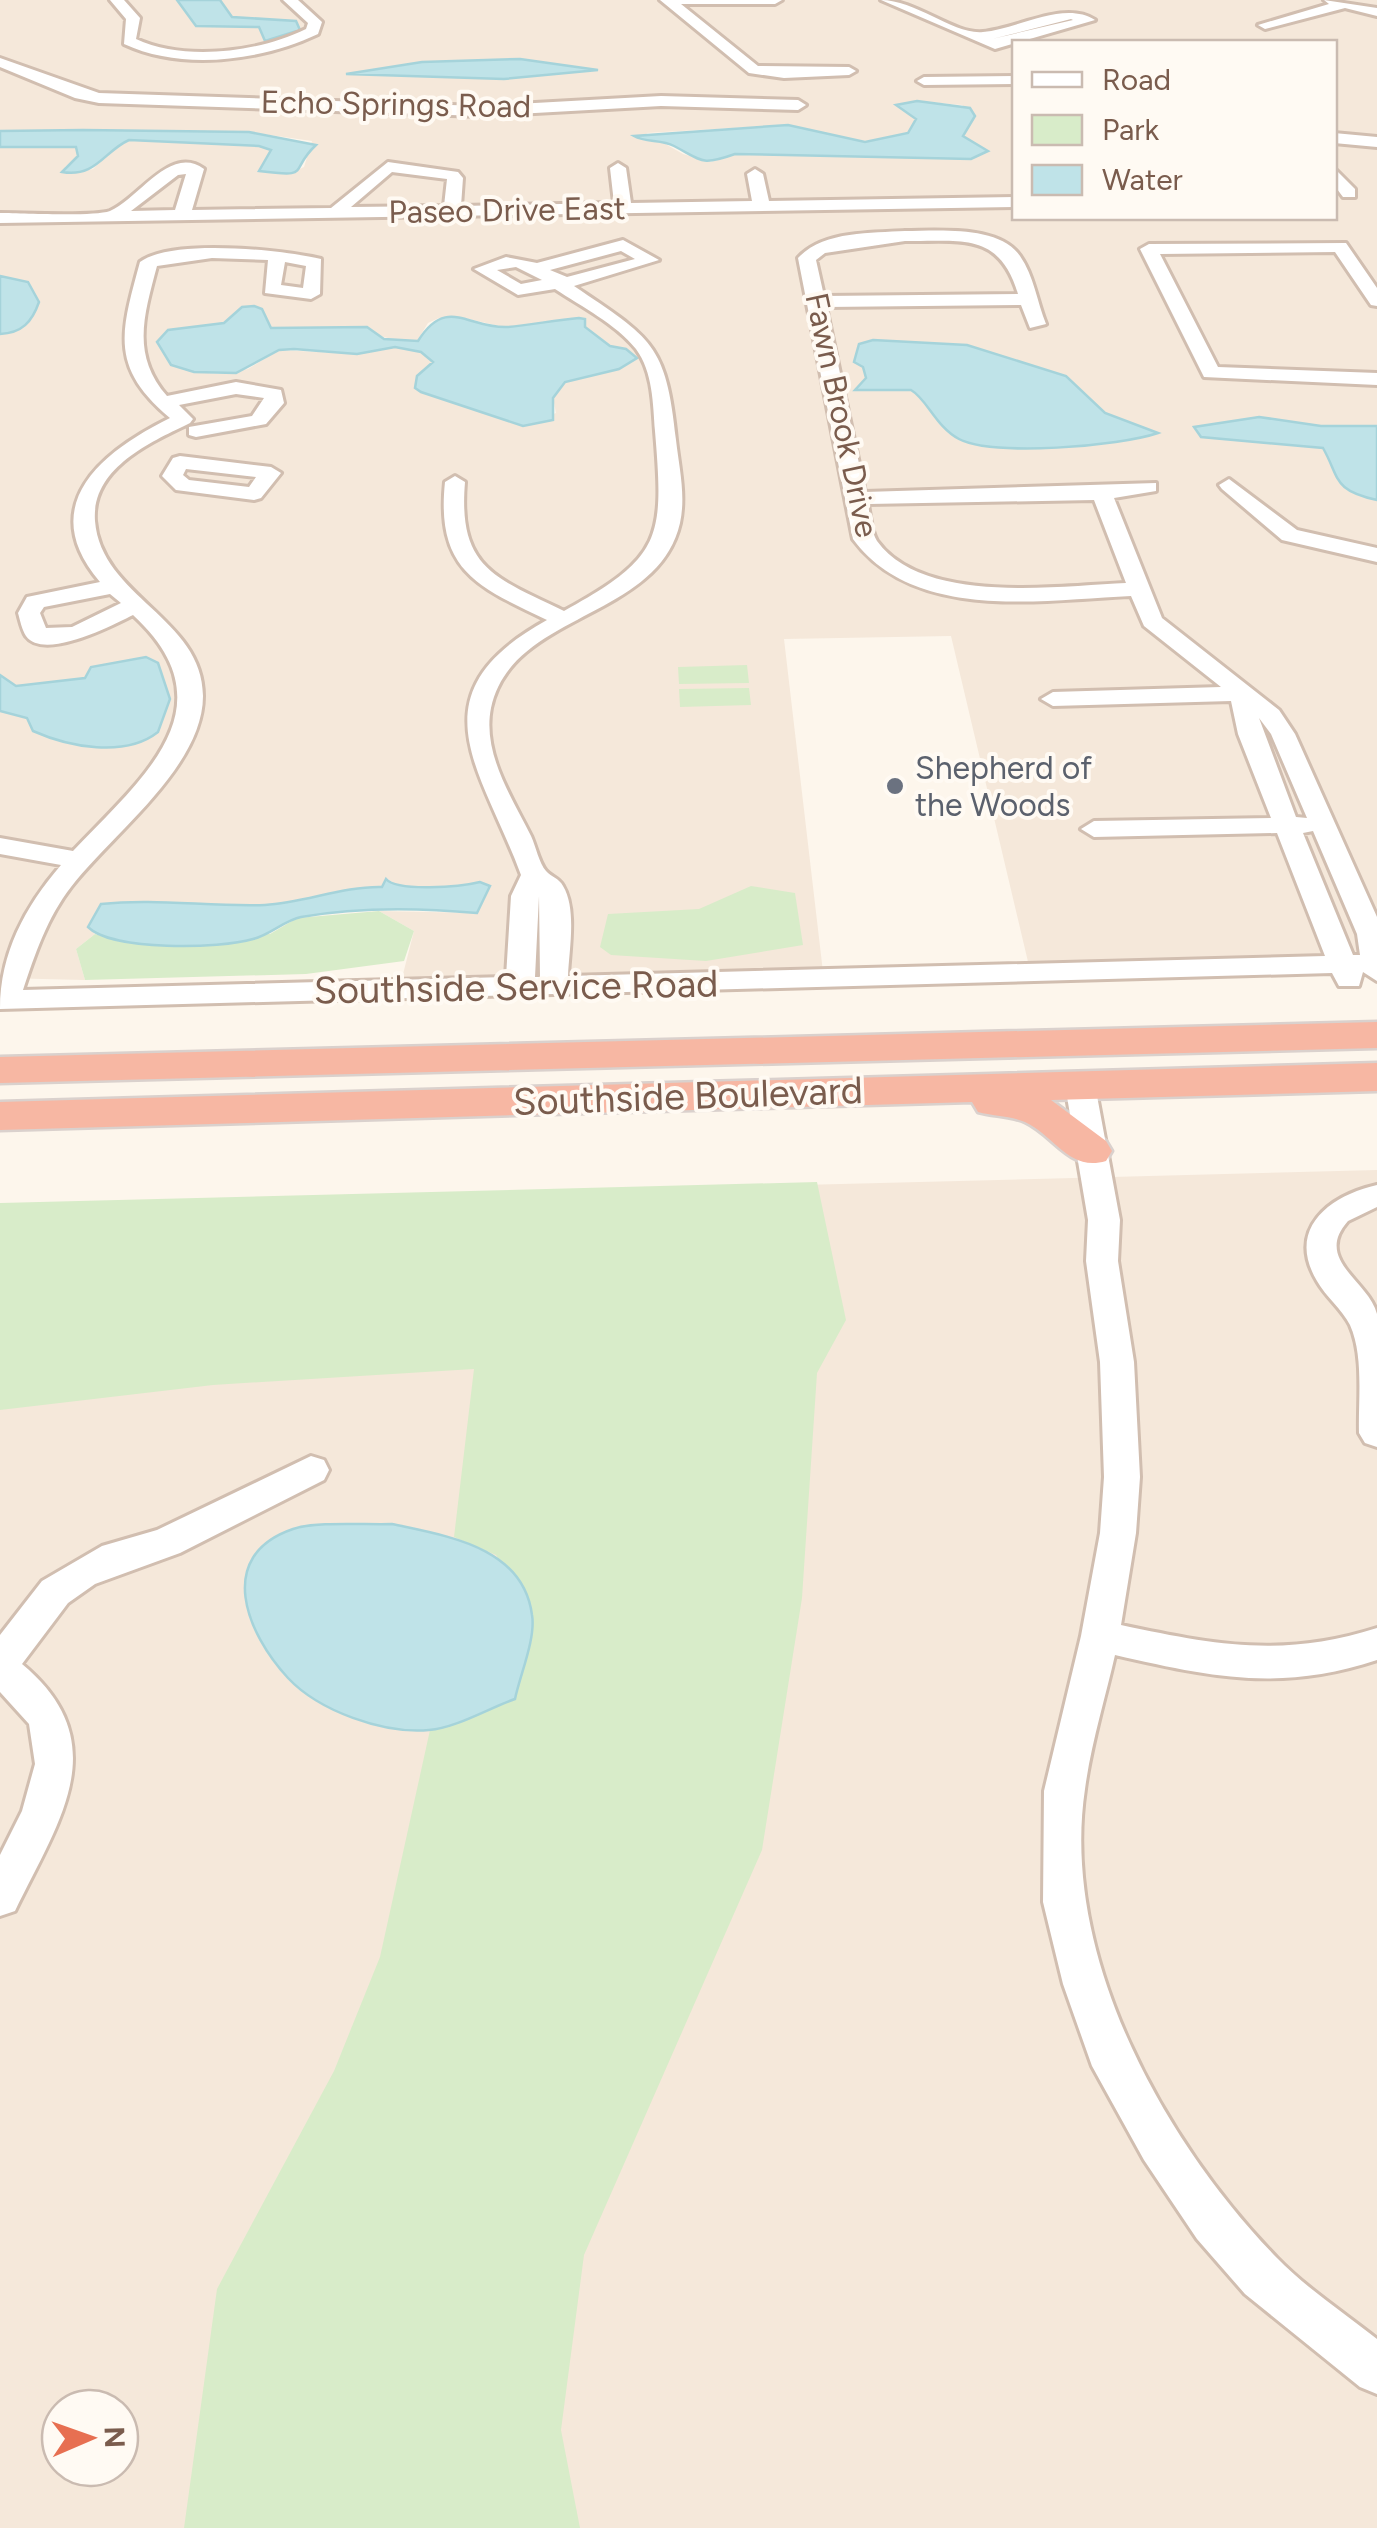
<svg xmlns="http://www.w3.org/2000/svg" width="1377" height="2528" viewBox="0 0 1377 2528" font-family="Figtree,sans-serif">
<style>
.residential{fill:#f5e8da;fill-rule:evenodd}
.green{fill:#d8ecc9}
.water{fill:#bfe3e8;stroke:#a5d3da;stroke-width:2.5}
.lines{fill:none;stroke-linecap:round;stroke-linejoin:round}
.minor-casing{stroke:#d1beb0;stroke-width:6}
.highway-casing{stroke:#dad1cd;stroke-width:5}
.minor{fill:#fff;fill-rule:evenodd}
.highway{fill:#f7b7a3;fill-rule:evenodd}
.worship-dot{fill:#6b7280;stroke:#fffaf3;stroke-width:4}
.labels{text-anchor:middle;stroke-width:8;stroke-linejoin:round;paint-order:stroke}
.far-street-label{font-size:32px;fill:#7a5c4d;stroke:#fffaf3}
.far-worship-label{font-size:32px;fill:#5b616d;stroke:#fffaf3;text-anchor:start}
.street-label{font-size:38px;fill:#7a5c4d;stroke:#fffaf3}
</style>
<rect width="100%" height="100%" fill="#fdf6ec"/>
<path class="residential" d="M0 0H1377V957L1029 966 951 636 784 639 823 972 401 982 414 931 379 911 477 913 472 884 429 887 396 885 388 879 382 887 268 905 171 906 88 927 95 934 76 949 85 980 0 978V147H76L78 156 65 167 70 174 93 169 115 146 129 140 259 146 271 149 259 171 289 174 304 167 312 141 249 132 0 131ZM1014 42H1334V218H1014ZM917 101 962 105 975 116 963 136 971 159 801 153 735 154 711 162 683 154 646 133 788 125 842 140 876 141 908 133 916 119 896 105ZM235 312 263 317 271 328 376 335 404 342 417 341 428 323 439 318H464L504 327H585L610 346 626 349 619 369 565 382 553 398 556 413 524 426 421 392 417 376 434 362 421 352 395 347 357 354 279 350 248 369 220 374 194 372 162 351 168 330 224 323Z
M1377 1170V2528H0V1206ZM60 2408H120V2468H60Z"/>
<path class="green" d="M747 665 749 683 679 684 678 667Z
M749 688 751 705 680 707 679 689Z
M751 886 795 893 803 945 706 961 611 955 600 947 608 914 699 909Z
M379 911 414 931 404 961 306 974 85 980 76 949 95 934 112 939 270 934 297 918Z
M817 1182 846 1320 817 1373 802 1598 762 1850 584 2255 561 2430 580 2528H184L217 2289 334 2071 380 1957 430 1730 515 1698 533 1616 496 1555 454 1537 474 1369 213 1385 0 1410V1203Z"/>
<path class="water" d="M177 0H220L232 17 296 21 300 30 265 41 259 27 196 26Z
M520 59 598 70 504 79 346 74 422 62Z
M917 101 970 108 975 116 963 136 988 151 971 159 735 154C701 166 703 161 674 146 661 139 646 143 634 136L788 125 865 142 908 133 916 119 896 105Z
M83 130 249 132 316 145C288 171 313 178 259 171L271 150 259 146 129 140C104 151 96 178 62 172L78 156 76 147H0V131Z
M0 276 28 282 39 302C32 322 22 333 0 334Z
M254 306 262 309 271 328 367 327 384 339 418 341C447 295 468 329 508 327 531 325 555 320 579 318L585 319V327L610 346 626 349 637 358 619 369 565 382 553 398V420L523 426 421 392 415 388 417 376 433 362 421 352 395 347 357 354 294 349 279 350 236 373 194 372 171 365 157 342 168 330 224 323 242 307Z
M873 340 967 345 1066 376 1105 413 1158 433C1120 446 993 457 959 439 936 427 927 399 911 390H855L866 378 863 367 854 362 859 344Z
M1259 417 1321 426H1377V500C1332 490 1340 478 1323 448L1201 437 1194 427Z
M146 657 158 663 170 699 158 732C125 758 69 747 33 731L27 718 0 711V675L16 686 85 678 91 667Z
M386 879C397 892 460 887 480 882L490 886 477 913C422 908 357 907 301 917 285 920 270 935 253 939 220 949 112 951 88 927L101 904C156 898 209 907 265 905 304 903 343 886 382 887Z
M392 1524C446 1536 523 1546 532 1615 536 1638 520 1675 515 1699 489 1708 456 1728 429 1730 383 1734 319 1711 288 1678 247 1634 214 1556 293 1529 315 1521 366 1525 392 1524Z"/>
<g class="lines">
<defs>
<path id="minor" d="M110 0H124L140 18 136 39C186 62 259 52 306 29L308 23 283 0H298L322 22 318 34C261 61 182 71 124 44L126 19Z
M660 0H782L775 4H681L758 66 849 67 856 71 849 75 784 78 749 73Z
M881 0C916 0 954 35 983 32 1018 29 1064 0 1095 20L995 49ZM1071 19 1073 20 992 39Z
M1324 0 1377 8V16L1345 8 1265 29 1258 25 1329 4Z
M0 58 99 93 480 106 661 96 798 100 806 105 798 110 661 106 480 116 99 103 75 98 0 67Z
M1014 76V84L924 85 917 81 924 77Z
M1334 133 1377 137V147L1334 143Z
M388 162 458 172 463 178 461 206 614 203 610 168 618 163 626 168 631 203 752 201 747 174 755 169 763 174 769 201 1014 197V207L0 223V213C23 213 93 217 110 211 139 199 170 144 204 169L192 210 331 208ZM392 172 447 179 444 206 351 207ZM186 174 175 210 131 211 178 175Z
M1334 168 1355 189V197H1343L1334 185Z
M905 231C938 231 999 225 1020 256 1034 276 1037 302 1046 324L1030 328 1021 305 826 307 865 492 1156 483V491L1114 498 1162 618 1279 710 1295 734 1377 917V981L1363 972 1359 986H1339L1332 973 0 1009C0 953 25 907 61 865L0 854V838L73 851C142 778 233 707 133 615 113 625 44 661 26 636 22 630 20 620 18 613L27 597 100 582C35 506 101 452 170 418 109 367 121 332 140 262 172 238 282 250 321 259L320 294 311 299 265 293 268 260 212 258 157 266C144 315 131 355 167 396L236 382 281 390 284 403 266 424 196 437 189 435V427L252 416 264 398 236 394 179 405 193 419 190 423C151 442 91 468 95 521 101 597 203 618 203 696 203 767 111 835 71 887 47 918 35 954 23 990L506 977 511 896 521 875C482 769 411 695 547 620 475 586 436 569 445 482L455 476 465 482C458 567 493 577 564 611 662 557 664 539 655 431 653 404 653 372 636 349 616 324 582 307 555 289L518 295 474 269 506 257 537 263 623 240 659 260 574 286C652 339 666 343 676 440 679 467 686 495 680 523 658 620 511 612 491 708 482 753 512 798 531 836 536 847 539 863 546 871 551 877 559 878 563 886 577 909 569 950 568 976L1325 956 1277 833 1094 837 1081 829 1094 821 1271 818 1238 734 1231 701 1053 706 1041 699 1053 692 1221 687 1144 626 1131 596C1041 600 914 622 853 539L798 258C823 231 871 233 905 231ZM905 241C961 242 999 231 1018 294L824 296 816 260 825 253ZM621 251 635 259 567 277 550 270ZM285 262 306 266 303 288 281 285ZM516 267 542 280 521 284 497 270ZM1094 500 1126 583C1057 586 923 605 877 541 871 531 870 516 868 504ZM110 594 121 603 72 627 46 628 40 613 44 607ZM1259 718 1271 734 1307 818 1296 817ZM1313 831 1357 934 1360 955H1353L1303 833ZM539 895 540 977H535L539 896Z
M1346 243 1377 288V306L1371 305 1335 252 1160 254 1218 367 1377 373V385L1204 377 1140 249 1149 244Z
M180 456 271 467 281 473 261 498 254 500 176 490 162 476 173 458ZM186 469 256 477 249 487 189 480 183 475Z
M1229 479 1297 530 1377 548V562L1282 540 1222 489 1219 485Z
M1080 1075 1095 1085 1120 1220 1118 1261 1134 1362 1140 1477 1136 1533 1121 1625C1215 1645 1283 1658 1377 1628V1660C1280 1692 1211 1677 1115 1655 1105 1699 1091 1744 1085 1789 1060 1955 1164 2142 1277 2258 1306 2288 1344 2313 1377 2339V2394L1360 2387 1245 2294 1197 2239 1144 2160 1092 2066 1063 1984 1043 1902 1044 1791 1081 1636 1100 1533 1104 1477 1100 1362 1086 1261 1088 1220 1065 1085Z
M1377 1185V1207L1348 1221C1313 1260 1369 1281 1377 1314 1377 1341 1377 1415 1377 1447L1365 1443 1359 1433C1358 1400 1364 1356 1350 1325 1342 1309 1326 1297 1317 1281 1286 1229 1329 1196 1377 1185Z
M311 1456 324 1460 329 1470 324 1480 180 1553 95 1584 68 1603 22 1664C117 1743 58 1822 15 1911L0 1916V1855L22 1811 35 1764 29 1724 0 1692V1635L42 1581 102 1546 157 1530Z"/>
<path id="highway" d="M1377 1022V1048L0 1083V1057Z
M1377 1063V1091L1051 1100 1106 1141 1112 1151 1106 1161C1069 1172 1055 1136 1025 1122 1012 1116 993 1116 978 1112L972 1102 0 1130V1102Z"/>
</defs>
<use href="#minor" class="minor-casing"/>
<use href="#highway" class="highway-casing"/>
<use href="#minor" class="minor"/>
<use href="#highway" class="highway"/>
</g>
<circle class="worship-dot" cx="895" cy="786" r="10"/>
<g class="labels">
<g class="far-street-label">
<text transform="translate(396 104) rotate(1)" y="11">Echo Springs Road</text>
<text transform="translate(507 210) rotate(-1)" y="11">Paseo Drive East</text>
<text transform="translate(842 415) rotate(78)" y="11">Fawn Brook Drive</text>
</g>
<g class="far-worship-label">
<text x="915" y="779">Shepherd of<tspan x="915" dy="37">the Woods</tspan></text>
</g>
<g class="street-label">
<text transform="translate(516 987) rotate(-1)" y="13">Southside Service Road</text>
<text transform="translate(688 1096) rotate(-2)" y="13">Southside Boulevard</text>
</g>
</g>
<rect x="1012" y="40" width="325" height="180" fill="#fffaf3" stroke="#cabbb1" stroke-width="2.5"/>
<rect x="1032" y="72" width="50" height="15" fill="#ffffff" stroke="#cabbb1" stroke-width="2.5"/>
<text x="1102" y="90" font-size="30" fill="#7a5c4d">Road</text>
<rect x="1032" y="115" width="50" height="30" fill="#d8ecc9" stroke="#cabbb1" stroke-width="2.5"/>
<text x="1102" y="140" font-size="30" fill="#7a5c4d">Park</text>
<rect x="1032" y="165" width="50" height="30" fill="#bfe3e8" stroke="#cabbb1" stroke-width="2.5"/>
<text x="1102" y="190" font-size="30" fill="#7a5c4d">Water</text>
<g transform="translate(90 2438) rotate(88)"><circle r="48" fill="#fffaf3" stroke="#cabbb1" stroke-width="2.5"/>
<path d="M0-8L18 38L0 25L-18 38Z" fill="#e76f51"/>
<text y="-15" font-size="28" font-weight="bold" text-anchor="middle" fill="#7a5c4d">N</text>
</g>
</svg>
